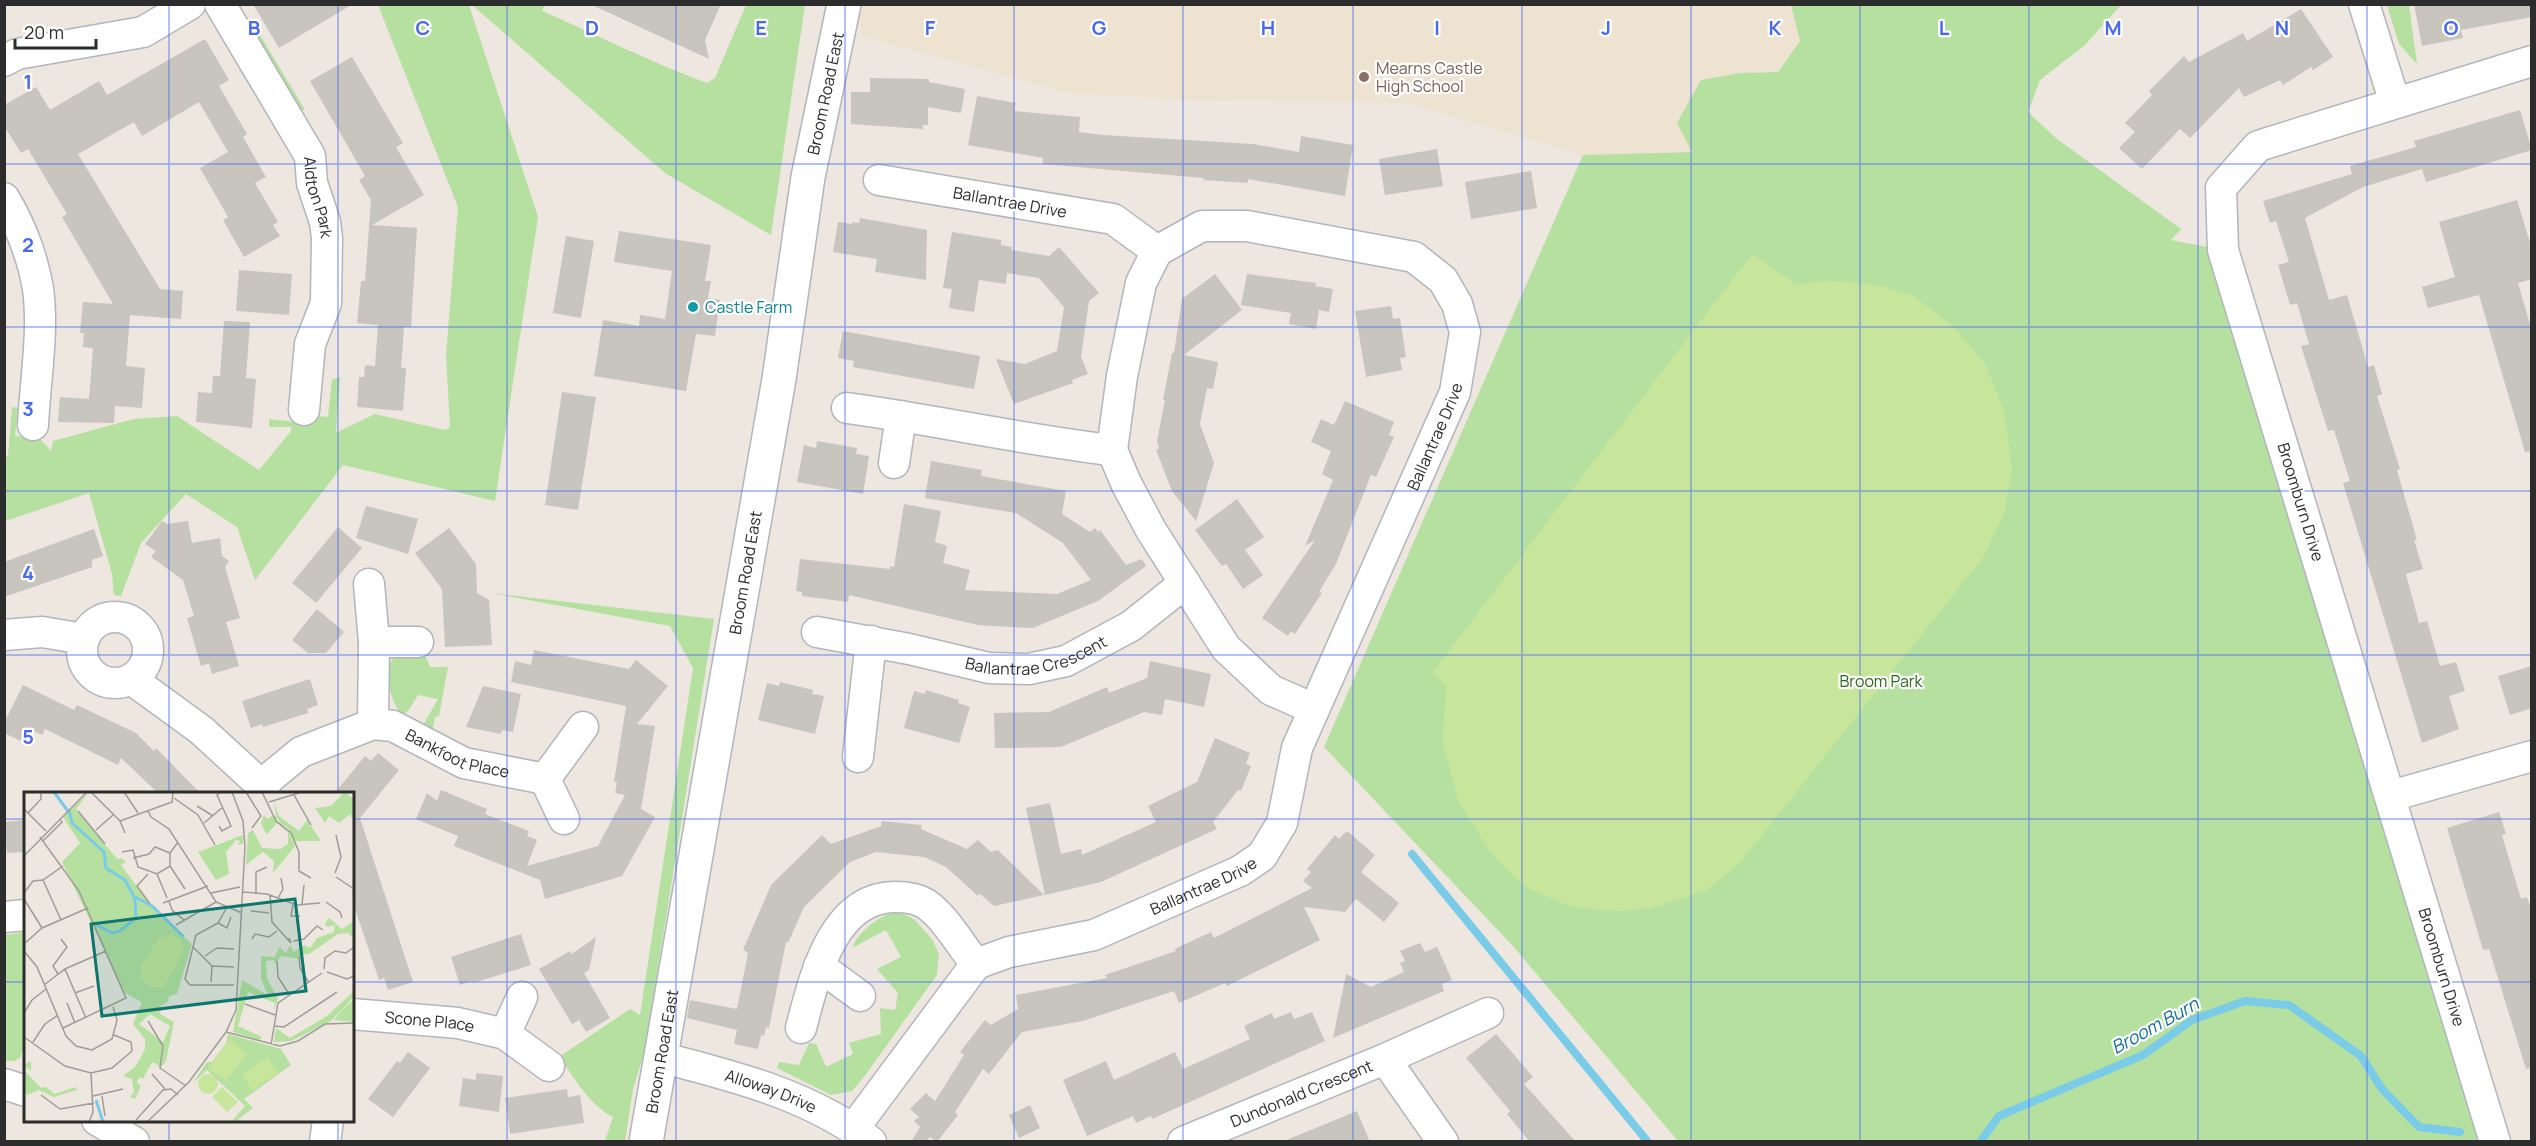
<svg xmlns="http://www.w3.org/2000/svg" width="2536" height="1146" viewBox="0 0 2536 1146" font-family="Manrope,sans-serif">
<style>
.education{fill:#ede3d0}
.green{fill:#b5e09f}
.pitch{fill:#c7e69b}
.lines{fill:none;stroke-linecap:round;stroke-linejoin:round}
.stream{stroke:#79cbe8;stroke-width:8}
.building{fill:#c8c4be}
.minor-casing{stroke:#b2b5be;stroke-width:33}
.tertiary-casing{stroke:#b2b5be;stroke-width:36}
.minor{stroke:#fff;stroke-width:30}
.tertiary{stroke:#fff;stroke-width:33}
.grid{fill:none;stroke:#4969f0;stroke-width:1.5;stroke-opacity:0.55}
.education-dot{fill:#8d6e63;stroke:#fff;stroke-width:2}
.culture-dot{fill:#0f9aa8;stroke:#fff;stroke-width:2}
.labels{text-anchor:middle;stroke-width:4.5;stroke-linejoin:round;paint-order:stroke}
.education-label{font-size:16px;fill:#785e54;stroke:#fff;text-anchor:start}
.street-label{font-size:16px;fill:#2c2c2c;stroke:#fff}
.culture-label{font-size:16px;fill:#0d838f;stroke:#fff;text-anchor:start}
.park-label{font-size:16px;fill:#2e661f;stroke:#fff}
.water-label{font-size:18px;font-style:italic;fill:#156b97;stroke:#fff}
.inset-river{fill:none;stroke:#79cbe8;stroke-width:3}
.inset-road{fill:none;stroke:#a09c97;stroke-width:1.5}
.view{fill:#0f766e;fill-opacity:0.15;stroke:#0f766e;stroke-width:3}
.inset-edge{fill:none;stroke:#2c2c2c;stroke-width:3}
.grid-label{font-size:20px;text-anchor:middle;font-weight:bold;fill:#4969f0;stroke:#fff;stroke-width:4.5;stroke-linejoin:round;paint-order:stroke}
</style>
<rect width="100%" height="100%" fill="#ede7df"/>
<path class="education" d="M864 4H1791L1800 41 1777 72 1740 73 1677 123 1692 152 1583 155 1407 103 1185 100 1068 93 861 36 860 15Z"/>
<path class="green" d="M378 5H469L538 217 495 501 343 465 255 580 237 527 186 494 141 543 121 596 114 595 112 574 89 493 5 521 4 457 8 456 12 407 18 408 15 436 40 439 51 451 53 441 134 419 177 416 259 470 291 431V427H269V419L304 423 305 415 328 417 332 380 340 377 336 433 375 414 445 430 450 427 446 355 458 207Z
M472 5H545L542 11C597 35 650 62 707 83L715 78 746 5H805L771 235 665 173Z
M1791 5H2121L2085 45 2040 80 2028 112 2057 139 2181 229 2171 240 2223 250 2495 1141H1678L1512 945 1324 747 1583 155 1692 152 1677 123 1701 80 1740 73 1778 72 1800 41Z
M2387 5H2409L2417 64 2399 44Z
M253 23 305 110H295L248 26Z
M491 593 714 619 644 1054 633 1089 625 1141H605L613 1117C590 1106 574 1077 559 1057L630 1009 640 1015 693 668 670 626Z
M423 650 430 667H448L439 716 435 717 431 737 421 729 438 699 418 695 408 711 401 715C390 697 376 662 404 651 409 649 418 650 423 650Z
M897 910 915 920 932 939 939 954 937 975 864 1077 852 1091 831 1095 777 1068 779 1062 799 1065 809 1043 816 1044 826 1067 853 1054 849 1043 881 1034 880 1008 895 1010 898 993 877 969 901 957 886 930 852 948C860 929 878 918 897 910Z
M25 932 26 1040 20 1058 14 1061H4L5 935Z"/>
<path class="pitch" d="M1752 254 1796 284 1836 281 1881 286 1912 295 1953 326 1986 365 2004 412 2012 467 2005 511 1984 556 1740 863 1706 890 1652 908 1614 911 1572 907 1523 886 1490 852 1458 800 1443 742 1446 686 1432 673Z"/>
<g class="lines">
<path class="stream" d="M1412 854 1648 1142
M1980 1142 1999 1116 2143 1055 2192 1020 2245 1001 2289 1005 2361 1056 2382 1089 2419 1127 2460 1132"/>
</g>
<path class="building" d="M253 4H353L279 48Z
M590 4H721L705 40 709 59Z
M2414 4H2532V17L2461 30 2463 38 2422 46Z
M2301 9 2333 57 2313 70 2311 67 2283 85 2280 80 2244 97 2239 88 2190 138 2180 129 2142 169 2119 148 2135 132 2125 123 2152 95 2149 91 2184 56 2189 62 2243 33 2247 41Z
M205 39 229 80 219 86 247 134 243 137 266 177 255 183 278 222 273 225 280 236 244 257 223 220 228 217 200 168 228 152 199 102 142 136 134 122 78 154 160 289 183 291 181 319 130 315 126 366 145 368 142 408 115 406 114 423 58 422 60 397 89 399 93 348 83 347 84 333H80L83 302 113 304 62 217 67 214 28 149 21 153 4 126V105L36 87 50 110 99 81 107 95Z
M352 57 403 143 396 147 424 195 372 225 417 228 411 327H404L401 368H406L403 411 357 407 359 377H364L365 365 375 366 378 325 357 323 361 281H365L371 200 359 180 365 176 310 81Z
M870 78 929 79V82L965 89 961 113 928 107V125H923V129L851 124V92H870Z
M977 96 1016 103 1014 111 1080 117 1079 132 1103 135 1253 144 1299 152 1301 136 1353 145 1345 196 1248 179V183L1203 180 1204 178 1043 164V158L968 145Z
M2520 110 2532 150 2426 182 2422 169 2363 187 2305 218 2329 300 2347 295 2368 367 2374 365 2382 394 2377 396 2400 469 2397 470 2417 540H2414L2423 569 2406 574 2419 623 2427 621 2440 666 2456 662 2465 691 2449 696 2459 729 2422 743 2343 483 2350 481 2334 430 2328 431 2301 346 2309 344 2297 303 2290 305 2278 265 2289 262 2276 221 2270 223 2263 201 2352 174 2350 166 2416 147 2414 141Z
M1437 149 1443 186 1385 195 1379 159Z
M1531 171 1537 208 1471 219 1465 182Z
M2517 200 2532 249V279L2518 283 2532 331V451L2525 452 2479 295 2428 308 2422 287 2455 277 2439 222Z
M860 218 927 230 926 280 875 272 877 259 833 252 838 222 852 224V222L859 223Z
M619 231 711 245 705 281H711L708 298 720 300 715 336 696 334 686 391 594 376 603 320 639 326 640 315 665 319 672 271 614 262Z
M952 232 1001 240V245L1012 247 1011 250 1049 256 1059 247 1099 293 1089 301 1081 357 1088 374 1072 380 1073 383 1014 404 996 359 1025 364 1057 351 1064 307 1039 278 1007 273 1006 284 979 280 974 312 949 308 952 289 943 288Z
M566 236 594 241 581 318 553 313Z
M239 270 292 274 289 315 236 311Z
M1215 274 1242 310 1184 355 1218 362 1213 389 1207 388 1200 424 1214 463 1196 521 1172 491 1156 450 1159 448 1157 441 1165 400H1163L1172 353H1174L1182 299Z
M1247 274 1316 283 1315 286 1333 289 1329 312 1319 310 1316 329 1289 324 1291 313 1241 305Z
M1391 306 1393 319 1400 318 1403 337 1406 357 1400 358 1402 370 1366 377 1355 311Z
M224 321 250 322 246 378 256 379 252 428 196 422 198 392 212 393 213 376H220Z
M843 331 980 356 974 389 853 367 854 361 838 358Z
M562 392 596 397 578 510 545 505Z
M1345 401 1394 422 1389 435 1394 437 1376 477 1371 475 1336 564 1319 592 1322 593 1295 634 1291 631 1288 636 1262 618 1315 540 1305 546 1333 480 1322 474 1331 451 1311 442 1321 419 1334 425Z
M817 441 857 448 856 454 869 456 863 494 797 482 804 445 816 448Z
M931 461 982 470 981 476 1066 491 1062 514 1090 532 1095 528 1098 532 1100 530 1126 565 1142 559 1146 566 1098 601 1033 628 993 626V624V626L978 625 849 595 848 602 802 596V592L796 591 800 559 890 569V566L894 567 904 504 941 511 935 542 947 546 943 563 970 570 965 590 1057 594 1091 580 1063 543 1016 513 925 498Z
M1237 499 1264 537 1245 550 1263 575 1243 589 1226 564 1222 566 1195 530Z
M366 506 418 519 408 554 356 538Z
M162 521 167 524 188 521 192 543 220 538 222 556 229 561 225 567 240 618 226 622 239 666 212 674 209 663 201 666 187 618 194 616 183 580 151 557 156 551 145 544Z
M338 527 362 548 316 603 292 583Z
M449 528 476 564 477 593 489 600 492 645 445 647 442 589 415 553Z
M94 529 103 556 92 560V567L4 597V562Z
M317 609 344 632 326 653H308L292 640Z
M534 650 629 669 636 660 668 686 637 724 655 726 641 809 655 817 622 876 545 899 540 880 454 846 458 836 416 819 427 793 437 801 441 790 487 809 485 814 529 831 527 836 537 840 527 866 598 846 625 795 615 793 617 782H614L626 706 511 682 515 661 531 665Z
M1150 661 1211 674 1204 707 1165 699 1162 715 1144 712 1061 747 995 748 994 713 1049 712 1107 687 1109 693 1147 678Z
M2532 666V708L2510 715 2498 676Z
M310 679 318 705 307 709 308 713 263 727 262 724 251 728 242 701Z
M780 682 813 690 812 694 824 696 815 734 758 720 767 683 779 686Z
M23 685 74 710 77 705 136 733 154 751 156 748 201 794H159L121 758 118 765 45 729 42 735 31 730 25 743 4 733V723Z
M483 686 521 694 513 732 502 730 501 734 466 727Z
M926 690 959 700 958 703 970 707 959 743 904 728 914 691 925 694Z
M1215 738 1250 753 1246 764 1251 766 1241 791 1238 790 1213 822 1217 829 1101 882 1045 895 1026 808 1050 803 1061 854 1081 849 1082 855 1156 822 1148 806 1197 782Z
M378 753 399 770 360 818 413 982 388 990 384 978 379 980 352 900V794H334L365 756 371 761Z
M2499 812 2506 834 2502 835 2521 899 2527 897 2532 911V1068L2526 1069 2489 949 2483 950 2447 828Z
M26 820V852L7 853 4 822Z
M882 821 922 825 921 829 967 849 978 840 991 852 998 850 1044 895 994 906 980 894 978 896 946 867 924 857 876 852 850 862 804 907 788 943 786 942 769 1028 766 1027 764 1036 761 1035 758 1049 734 1044 737 1030 687 1018 690 1000 737 1009 748 953 743 950 771 885 822 835 831 844 881 826Z
M1347 831 1375 855 1361 872 1399 903 1384 922 1356 899 1345 912 1304 907 1320 940 1227 986 1225 983 1179 1003 1174 991 1083 1021 1022 1032 989 1074 983 1069 955 1112 958 1115 937 1142 930 1137 926 1142H911L920 1127 914 1121 919 1117 910 1109 926 1093 935 1101 964 1055 960 1052 985 1020 991 1025 1018 1009 1016 995 1107 978 1105 975 1176 951 1175 949 1211 932 1214 938 1312 888 1303 881 1311 872 1307 869 1335 835 1339 839Z
M521 934 531 965 473 983 472 981 460 985 451 957Z
M596 937 589 970 584 973 610 1018 586 1032 579 1020 572 1024 539 969 570 951 572 954Z
M1420 943 1425 952 1437 947 1452 980 1442 984 1444 991 1333 1038 1346 974 1371 987 1404 972 1400 963 1405 961 1400 951Z
M1291 1012 1294 1019 1312 1012 1325 1041 1152 1119 1151 1116 1136 1123 1133 1116 1087 1136 1063 1080 1106 1061 1114 1080 1175 1052 1183 1069 1250 1039 1244 1026 1272 1013 1274 1019Z
M1496 1034 1533 1077 1524 1084 1576 1142H1530L1507 1114 1510 1111 1466 1058Z
M408 1052 430 1068 393 1117 368 1099 397 1061 400 1063Z
M476 1073 503 1076 499 1112 459 1106 463 1078 476 1080Z
M567 1089 568 1097 580 1095 584 1123 510 1134 505 1098Z
M1030 1105 1040 1128 1019 1138 1009 1115Z
M1357 1111 1370 1142H1284V1141Z"/>
<g class="lines">
<defs>
<g id="minor">
<path id="s1" d="M220 4 310 156 312 183 325 222 327 238 326 303 310 344 304 410"/>
<path d="M2364 4 2395 103"/>
<path d="M4 61 17 54 143 32 190 4"/>
<path d="M4 198C20 224 33 258 38 289 44 331 35 382 33 425"/>
<path d="M1157 251 1141 283 1122 376 1112 450 1126 483 1151 530 1226 648 1271 690 1314 709"/>
<path d="M847 408C936 420 1023 440 1112 450"/>
<path d="M894 463 901 416"/>
<path d="M369 584 374 642 373 724"/>
<circle cx="115" cy="650" r="33"/>
<path id="s2" d="M817 632 909 649 989 668 1029 669 1066 661 1131 626 1185 583"/>
<path d="M4 635 42 632 84 639"/>
<path d="M374 642H418"/>
<path d="M131 679 201 730 261 785 265 794"/>
<path d="M858 757 871 641"/>
<path d="M545 779 564 819"/>
<path id="s3" d="M261 785 301 752 373 724 393 726 464 763 545 779 583 727"/>
<path d="M2391 796 2532 756"/>
<path d="M4 917 26 915"/>
<path d="M819 966 860 996"/>
<path id="s4" d="M352 1014 458 1023 505 1034 549 1066"/>
<path d="M801 1028C814 979 832 897 895 897 905 897 917 898 926 904 946 918 961 946 976 964"/>
<path d="M505 1034 522 997"/>
<path id="s5" d="M660 1057C734 1076 810 1095 871 1142"/>
<path d="M1385 1059 1443 1142"/>
<path d="M4 1084 26 1091"/>
<path d="M97 1120 134 1142"/>
<path id="s6" d="M854 1128 976 964 1009 952 1094 935 1240 871 1262 856 1282 823 1297 748 1455 392 1465 332 1457 304 1443 280 1414 257 1247 226H1202L1157 251 1113 219 879 180"/>
<path d="M325 1142 328 1120"/>
<path id="s7" d="M1183 1142 1385 1059 1488 1013"/>
<path d="M2495 1142 2223 250 2221 188 2258 146 2532 61"/>
</g>
<g id="tertiary">
<path id="s8" d="M646 1142 779 379 808 177 844 4"/>
</g>
</defs>
<use href="#minor" class="minor-casing"/>
<use href="#tertiary" class="tertiary-casing"/>
<use href="#minor" class="minor"/>
<use href="#tertiary" class="tertiary"/>
</g>
<path class="grid" d="M169 4V794M338 4V794M507 4V1142M676 4V1142M845 4V1142M1014 4V1142M1183 4V1142M1353 4V1142M1522 4V1142M1691 4V1142M1860 4V1142M2029 4V1142M2198 4V1142M2367 4V1142M4 164H2532M4 327H2532M4 491H2532M4 655H2532M4 819H26M352 819H2532M4 982H26M352 982H2532M169 1120V1142M338 1120V1142"/>
<circle class="education-dot" cx="1364" cy="77" r="6"/>
<circle class="culture-dot" cx="693" cy="307" r="6"/>
<g class="labels">
<g class="education-label">
<text x="1376" y="74">Mearns Castle<tspan x="1376" dy="18">High School</tspan></text>
</g>
<g class="street-label">
<text dy="6" stroke="none"><textPath href="#s8" startOffset="1064">Broom Road East</textPath></text>
<text dy="6" stroke="none"><textPath href="#s1" startOffset="219">Aldton Park</textPath></text>
<text transform="translate(1010 202) rotate(10)" y="6">Ballantrae Drive</text>
<text dy="6" stroke="none"><textPath href="#s6" startOffset="968">Ballantrae Drive</textPath></text>
<text transform="translate(2301 502) rotate(73)" y="6">Broomburn Drive</text>
<text dy="6" stroke="none"><textPath href="#s8" startOffset="578">Broom Road East</textPath></text>
<text dy="6" stroke="none"><textPath href="#s2" startOffset="225">Ballantrae Crescent</textPath></text>
<text dy="6" stroke="none"><textPath href="#s3" startOffset="220">Bankfoot Place</textPath></text>
<text dy="6" stroke="none"><textPath href="#s6" startOffset="446">Ballantrae Drive</textPath></text>
<text transform="translate(2442 967) rotate(73)" y="6">Broomburn Drive</text>
<text dy="6" stroke="none"><textPath href="#s4" startOffset="78">Scone Place</textPath></text>
<text dy="6" stroke="none"><textPath href="#s8" startOffset="92">Broom Road East</textPath></text>
<text dy="6" stroke="none"><textPath href="#s5" startOffset="116">Alloway Drive</textPath></text>
<text dy="6" stroke="none"><textPath href="#s7" startOffset="128">Dundonald Crescent</textPath></text>
</g>
<g class="culture-label">
<text x="705" y="313">Castle Farm</text>
</g>
<g class="park-label">
<text x="1881" y="687">Broom Park</text>
</g>
<g class="water-label">
<text transform="translate(2155 1026) rotate(-29)" y="6">Broom Burn</text>
</g>
</g>
<g transform="translate(24 792)">
<rect width="330" height="330" fill="#ede7df"/>
<path d="M65 0 52 17 93 67 98 66 102 70 97 73 134 123 168 152 153 202 145 204 144 210 137 214 136 222 150 230 142 269 137 275 128 270 119 287 115 285 113 291 117 294 111 307 106 305 110 300 108 287 99 284 112 274 121 257V247L109 232 118 210 101 201 38 70 56 51 39 25ZM126 222 146 234 139 250 115 232ZM320 0 330 7V30L326 22 315 31 305 24 301 31 291 16 307 14ZM250 10 255 24 275 39 283 28 297 49H270L264 36 253 29ZM240 23 243 27 250 23 265 40 271 54 249 81 250 69 239 60 222 73 224 41 229 38 238 56 256 57 264 52V40L253 31 243 42 241 40 237 31ZM219 43V52L214 53 216 49 212 48 202 60 205 82 192 88 174 60ZM305 126 318 137 330 129V147L324 141 314 142 285 162 277 163V167L257 164 251 172 250 168 242 169 243 187 254 206 250 219 251 211 224 200 214 234 238 245 235 248 209 240 218 188 244 203 237 187V164L250 165 256 155 262 161 266 153 270 160 280 153 286 156 293 146 310 140 311 133 303 135 301 132ZM330 199V205L307 229 267 249 250 250 252 236 266 246 303 224ZM330 208V230L310 228 319 217ZM204 242 257 257 267 273 220 307 229 316 211 330H207L221 314 183 278 169 291 183 270H188L202 251ZM7 269V279L3 275 0 278 17 296 22 295 30 302 52 295 53 298 30 305 15 298 3 303 0 299V273Z" fill="#b5e09f" fill-rule="evenodd"/>
<path d="M147 142 157 149 160 159 139 196 125 194 117 186V174L134 147ZM205 248 223 261 202 289 184 276ZM244 265 254 281 228 298 218 282ZM174 292a10 10 0 1 1 20 0a10 10 0 1 1-20 0ZM198 295 214 310 203 320 188 305Z" fill="#c7e69b"/>
<path class="inset-river" d="M30 0 46 22 48 31 80 60 82 76 101 88 111 107 112 126 96 139 88 141 73 133M111 105 128 114 160 145M72 308 79 330"/>
<path class="inset-road" d="M67 0 96 29 101 41M100 0 114 21M222 0 237 24 228 36M238 0 252 29 267 41 275 60V79L287 86M270 3 287 33M150 6 174 23 191 53M245 10 278 0M173 14 189 24M0 17 22 39M54 19 81 52M124 19 127 25 145 37 192 110 218 121M4 21 17 7V0M96 29 148 10 149 0M180 31 199 15M195 34 198 39 207 34 193 3 196 1M72 38 89 23M16 45 55 99 102 206 39 236M19 49 38 30 36 26M98 60 109 58 114 75 133 82 146 74V61L154 50M0 64 63 0M109 66 125 62 131 55 146 61M146 74 161 97M311 81 317 65 312 43M124 82 113 94 126 112M133 82 143 106M312 85 330 97M19 88 37 128M219 100 243 102 273 113 296 111M0 101 9 89 19 88 39 74M187 101 216 95M232 101V80L243 75M246 103 248 130 267 151 265 146M254 106 259 97 257 86M0 107 18 136M145 109 148 118 160 128M302 110 316 120 318 126M139 111 184 94M269 112 267 124H276M278 113 280 93M202 117 194 131 172 143 161 187 166 193H210M227 119 245 121M194 131 203 136 207 125M152 133 192 110M228 147 231 142 245 145 253 139M269 149 280 147 293 134 299 138M0 152 18 136 64 116M169 155 188 174 187 190M0 159 13 175 42 244 52 254 68 258 88 247 93 228 89 215M181 164 193 156 210 157M275 165 276 176 285 191M253 169 254 185 265 202M188 174 210 175M41 177 62 226M300 177 301 166 311 159 322 161 330 155M303 180 323 187 330 184M34 182 29 174 43 155 37 147M20 193 41 177 82 159M51 201 70 194M43 211 51 231M221 212 251 223M0 221 8 208 22 197M124 229 139 254 136 276 162 294M250 234 260 235 313 200M202 240 256 254 274 249 301 232 330 231M0 245 41 274 67 281 88 276 108 259 107 250 90 243M9 250 21 232 34 223M247 253 254 211 298 181M128 282 141 297M17 303 36 317 70 311M69 304 99 297M78 304 81 324M112 328 139 298 147 297 154 303M65 330 69 320 67 281M123 330 165 290 202 240 212 218 221 55 219 29 208 0"/>
<path class="view" d="M271 107 282 199 78 224 67 132Z"/>
<rect width="330" height="330" class="inset-edge"/>
</g>
<g class="grid-label">
<text x="254" y="35">B</text>
<text x="423" y="35">C</text>
<text x="592" y="35">D</text>
<text x="761" y="35">E</text>
<text x="930" y="35">F</text>
<text x="1099" y="35">G</text>
<text x="1268" y="35">H</text>
<text x="1437" y="35">I</text>
<text x="1606" y="35">J</text>
<text x="1775" y="35">K</text>
<text x="1944" y="35">L</text>
<text x="2113" y="35">M</text>
<text x="2282" y="35">N</text>
<text x="2451" y="35">O</text>
<text x="28" y="89">1</text>
<text x="28" y="252">2</text>
<text x="28" y="416">3</text>
<text x="28" y="580">4</text>
<text x="28" y="744">5</text>
</g>
<rect width="2536" height="1146" fill="none" stroke="#2c2c2c" stroke-width="12"/>
<path d="M15 39v9h81v-9" fill="none" stroke="#2c2c2c" stroke-width="3"/>
<text x="24" y="39" font-size="18" fill="#2c2c2c" stroke="#ffffff" stroke-width="4.5" paint-order="stroke">20 m</text>
</svg>
